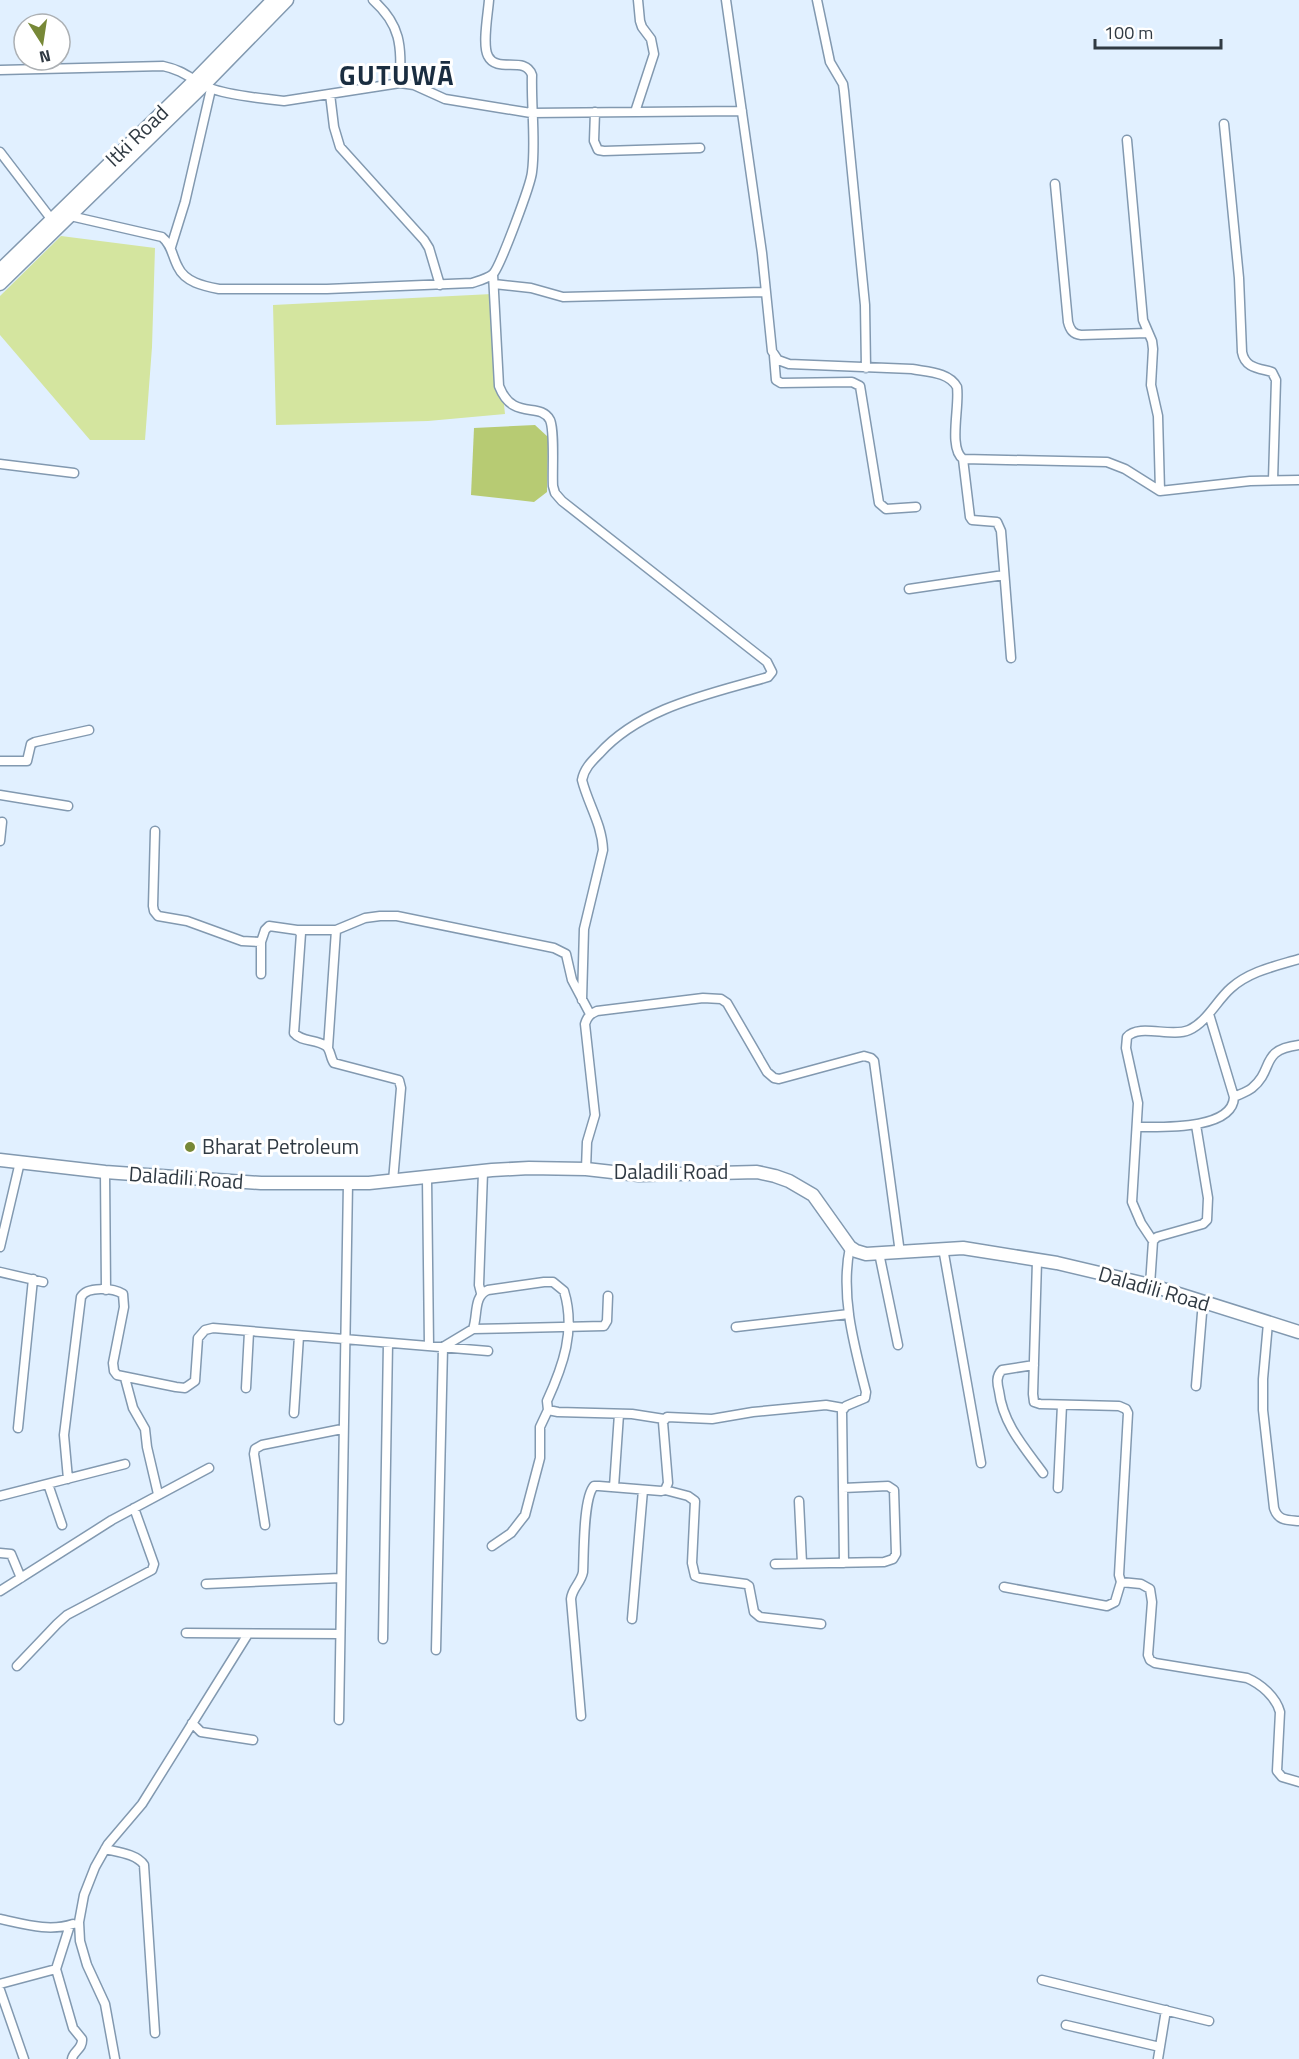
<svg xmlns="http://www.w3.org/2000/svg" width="1299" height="2059" viewBox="0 0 1299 2059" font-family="'Titillium Web',sans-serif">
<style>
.green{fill:#d4e59f}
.water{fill:#b7cb73}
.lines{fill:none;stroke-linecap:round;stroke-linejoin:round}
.minor-casing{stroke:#8299b0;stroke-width:11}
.secondary-casing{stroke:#8299b0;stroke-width:15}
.minor{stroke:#fff;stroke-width:8}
.secondary{stroke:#fff;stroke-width:12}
.poi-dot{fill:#778837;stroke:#fff;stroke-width:2}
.labels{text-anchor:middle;stroke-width:6;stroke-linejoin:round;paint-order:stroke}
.street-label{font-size:21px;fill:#303a43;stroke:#fff}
.poi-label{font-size:21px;fill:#303a43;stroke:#fff;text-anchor:start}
.district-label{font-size:27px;font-weight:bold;letter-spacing:1.5px;fill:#1a2d40;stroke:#fff}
</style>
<rect width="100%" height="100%" fill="#e1f0ff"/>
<path class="green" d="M61 236 155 248 152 347 145 440H90L0 335V296Z
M492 294 505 414 428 421 276 425 273 305Z"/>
<path class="water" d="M535 425 548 437 547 492 534 502 471 495 474 428Z"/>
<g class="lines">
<defs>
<path id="minor" d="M373 0C402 26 401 46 400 83
M726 0 762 253 772 351 778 360 789 364 912 369C928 372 949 372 957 387 960 406 948 448 963 459L1107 462 1125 469 1160 491 1250 481 1299 480
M817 0 830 62 843 84 844 91 865 305 866 368
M0 70 163 66C186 71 191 80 210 88 227 95 265 99 284 101L400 83 414 85 445 99 531 113 742 111
M330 94 334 127 340 147 424 240 429 248 440 285
M595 112 594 141 598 150 604 151 700 148
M635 112 654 54 651 39 642 27 640 21 638 0
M1224 124 1239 278 1242 352C1245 368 1258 368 1272 372L1276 380 1273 480
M1127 140 1143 320 1152 341 1153 349 1151 385 1158 416 1160 491
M0 152 52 220
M1055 184 1068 322C1070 330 1073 334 1081 335L1148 333
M66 215 162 237C172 245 172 256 178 267 185 282 203 286 219 289H327L472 283C478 281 487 279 493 274 500 267 531 184 532 172 536 143 531 105 532 75 525 55 497 74 488 56 482 45 488 14 489 0
M171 247 185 202 211 89
M493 274 499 386C513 422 540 401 550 420 555 431 552 472 553 486L555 493 562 501 767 662 772 672 768 677C710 694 641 707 599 754 591 762 584 769 582 780 588 804 602 824 603 850L584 929 582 1000
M494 284 531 288 563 297 766 292
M774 356 776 380 781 383 852 382 860 386 879 503 886 509 916 507
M963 459 970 517 972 520 997 522 1001 531 1011 658
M0 464 74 473
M909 589 1004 575
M0 761H27L31 744 35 742 89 730
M0 795 68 806
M155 831 153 906 154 911 158 916 187 921 242 941 261 942 265 930 269 926 297 930 301 933 294 1033C301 1042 316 1039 326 1046 331 1050 330 1058 334 1063L399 1080 401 1088 393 1181
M0 841 2 822
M297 930H336L365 918 380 916H397L554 948 566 954 572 980 590 1014
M261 974V942
M328 1048 336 930
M1234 1097C1240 1094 1247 1092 1252 1088 1275 1069 1259 1050 1299 1045
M1138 1127C1162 1127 1233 1130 1234 1097L1209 1014
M586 1169 587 1142 595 1115 585 1024C587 1017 590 1014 597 1011L703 998 721 999 727 1003 767 1072 774 1078 779 1079 864 1056 871 1058 874 1061 900 1253
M105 1172 106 1290
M427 1178 429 1346
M1153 1241 1141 1223 1132 1202 1138 1103 1126 1048 1127 1037C1139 1023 1171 1038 1189 1030 1207 1022 1217 1000 1231 988 1250 971 1276 966 1299 959
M0 1247 20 1162
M943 1248 981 1463
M879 1253 898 1345
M1037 1261 1033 1394 1034 1402 1040 1404 1119 1406 1126 1409 1128 1413 1119 1575 1121 1582 1141 1584 1150 1589 1152 1602 1148 1655 1150 1660 1155 1663 1247 1678C1261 1684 1276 1697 1280 1712L1277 1771 1282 1777 1299 1782
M0 1272 43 1282
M1150 1285 1153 1241 1157 1237 1203 1224 1207 1220 1208 1198 1196 1125
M481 1293 479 1285 483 1172
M1268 1323 1263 1379V1410L1274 1508C1278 1521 1287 1520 1299 1521
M736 1327 849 1314
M473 1329 604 1326 607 1321 608 1296
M1034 1365 1002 1370C996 1376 997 1383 999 1391 1003 1424 1024 1447 1043 1473
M125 1378 133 1408 145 1429 147 1447 158 1494
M1196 1386 1203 1301
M246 1388 249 1332
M294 1413 299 1336
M18 1428 33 1279
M68 1479 64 1435 81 1297C87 1286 113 1288 123 1294L124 1307 113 1363 114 1371 117 1375 176 1387 185 1388 195 1381 198 1338 205 1330 213 1328 488 1351
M48 1484 62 1525
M614 1487 619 1414
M1058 1488 1062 1405
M665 1490 688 1496 695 1501 692 1563 695 1576 700 1578 746 1584 749 1586 754 1612 760 1617 821 1624
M0 1496 125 1464
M799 1501 802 1563
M265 1525 254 1454 255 1449 262 1445 342 1429
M492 1546 511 1533 525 1515 540 1458V1427L548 1410
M0 1553 11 1554 21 1578
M844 1563 842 1411 846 1406 865 1398 866 1392C854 1345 840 1295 850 1247
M775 1564 884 1562 893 1559 896 1554 894 1490 888 1486 843 1488
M206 1584 340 1578
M1004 1587 1107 1606 1115 1602 1121 1582
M0 1591 112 1520 209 1468
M632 1619 643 1490
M186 1633 340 1634
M383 1639 388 1343
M436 1650 443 1347 473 1329C478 1316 473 1296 488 1290L544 1282H553L564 1291C576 1330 563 1366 547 1401L548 1410 558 1412 632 1414 664 1419
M17 1666 57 1624 67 1615 152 1570 154 1564 134 1508
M581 1716 571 1599C572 1588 581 1583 583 1572 584 1554 583 1498 594 1486H599L661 1491 665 1490 668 1483 663 1422 667 1417 712 1419 753 1412 826 1405 843 1408
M339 1720 348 1183
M192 1723 201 1732 253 1740
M105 1849C117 1852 137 1854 144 1865L155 2033
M0 1919C24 1924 49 1932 73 1924
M70 1925 56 1969 73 2028 82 2039C83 2049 73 2051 72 2059
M1042 1980 1209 2021
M0 1984 56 1969
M0 1990 24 2059
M1066 2025 1160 2047
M115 2059 105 2004 87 1965 80 1941 79 1922 84 1895 95 1867 108 1844 142 1804 248 1634
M1158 2059 1166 2010"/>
<path id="secondary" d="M0 270 195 80 273 0
M0 284 204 85 287 0
M0 1160 105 1172 261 1183H369L492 1170 529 1168 586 1169 639 1175 757 1172 775 1176 789 1181 813 1195 850 1247 856 1251 866 1254 963 1248 1057 1263 1150 1285 1299 1332"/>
</defs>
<use href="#minor" class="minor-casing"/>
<use href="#secondary" class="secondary-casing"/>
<use href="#minor" class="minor"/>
<use href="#secondary" class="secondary"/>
</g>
<circle class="poi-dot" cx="190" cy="1147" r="6"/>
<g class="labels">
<g class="street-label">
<text transform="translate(137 136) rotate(-44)" y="7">Itki Road</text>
<text x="671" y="1179">Daladili Road</text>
<text transform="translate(186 1178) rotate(4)" y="7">Daladili Road</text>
<text transform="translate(1154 1289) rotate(16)" y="7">Daladili Road</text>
</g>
<g class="poi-label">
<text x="202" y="1154">Bharat Petroleum</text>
</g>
<g class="district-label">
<text x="397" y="85">GUTUWĀ</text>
</g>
</g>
<g transform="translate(42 42) rotate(168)"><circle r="28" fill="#ffffff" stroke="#acb0b4" stroke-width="1.5"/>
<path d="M0-4.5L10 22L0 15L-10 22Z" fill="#778837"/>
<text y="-9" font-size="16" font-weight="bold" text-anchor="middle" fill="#303a43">N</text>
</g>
<path d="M1095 39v9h126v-9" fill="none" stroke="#303a43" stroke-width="3"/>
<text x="1104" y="39" font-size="18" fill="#303a43" stroke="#ffffff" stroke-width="4.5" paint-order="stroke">100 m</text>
</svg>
